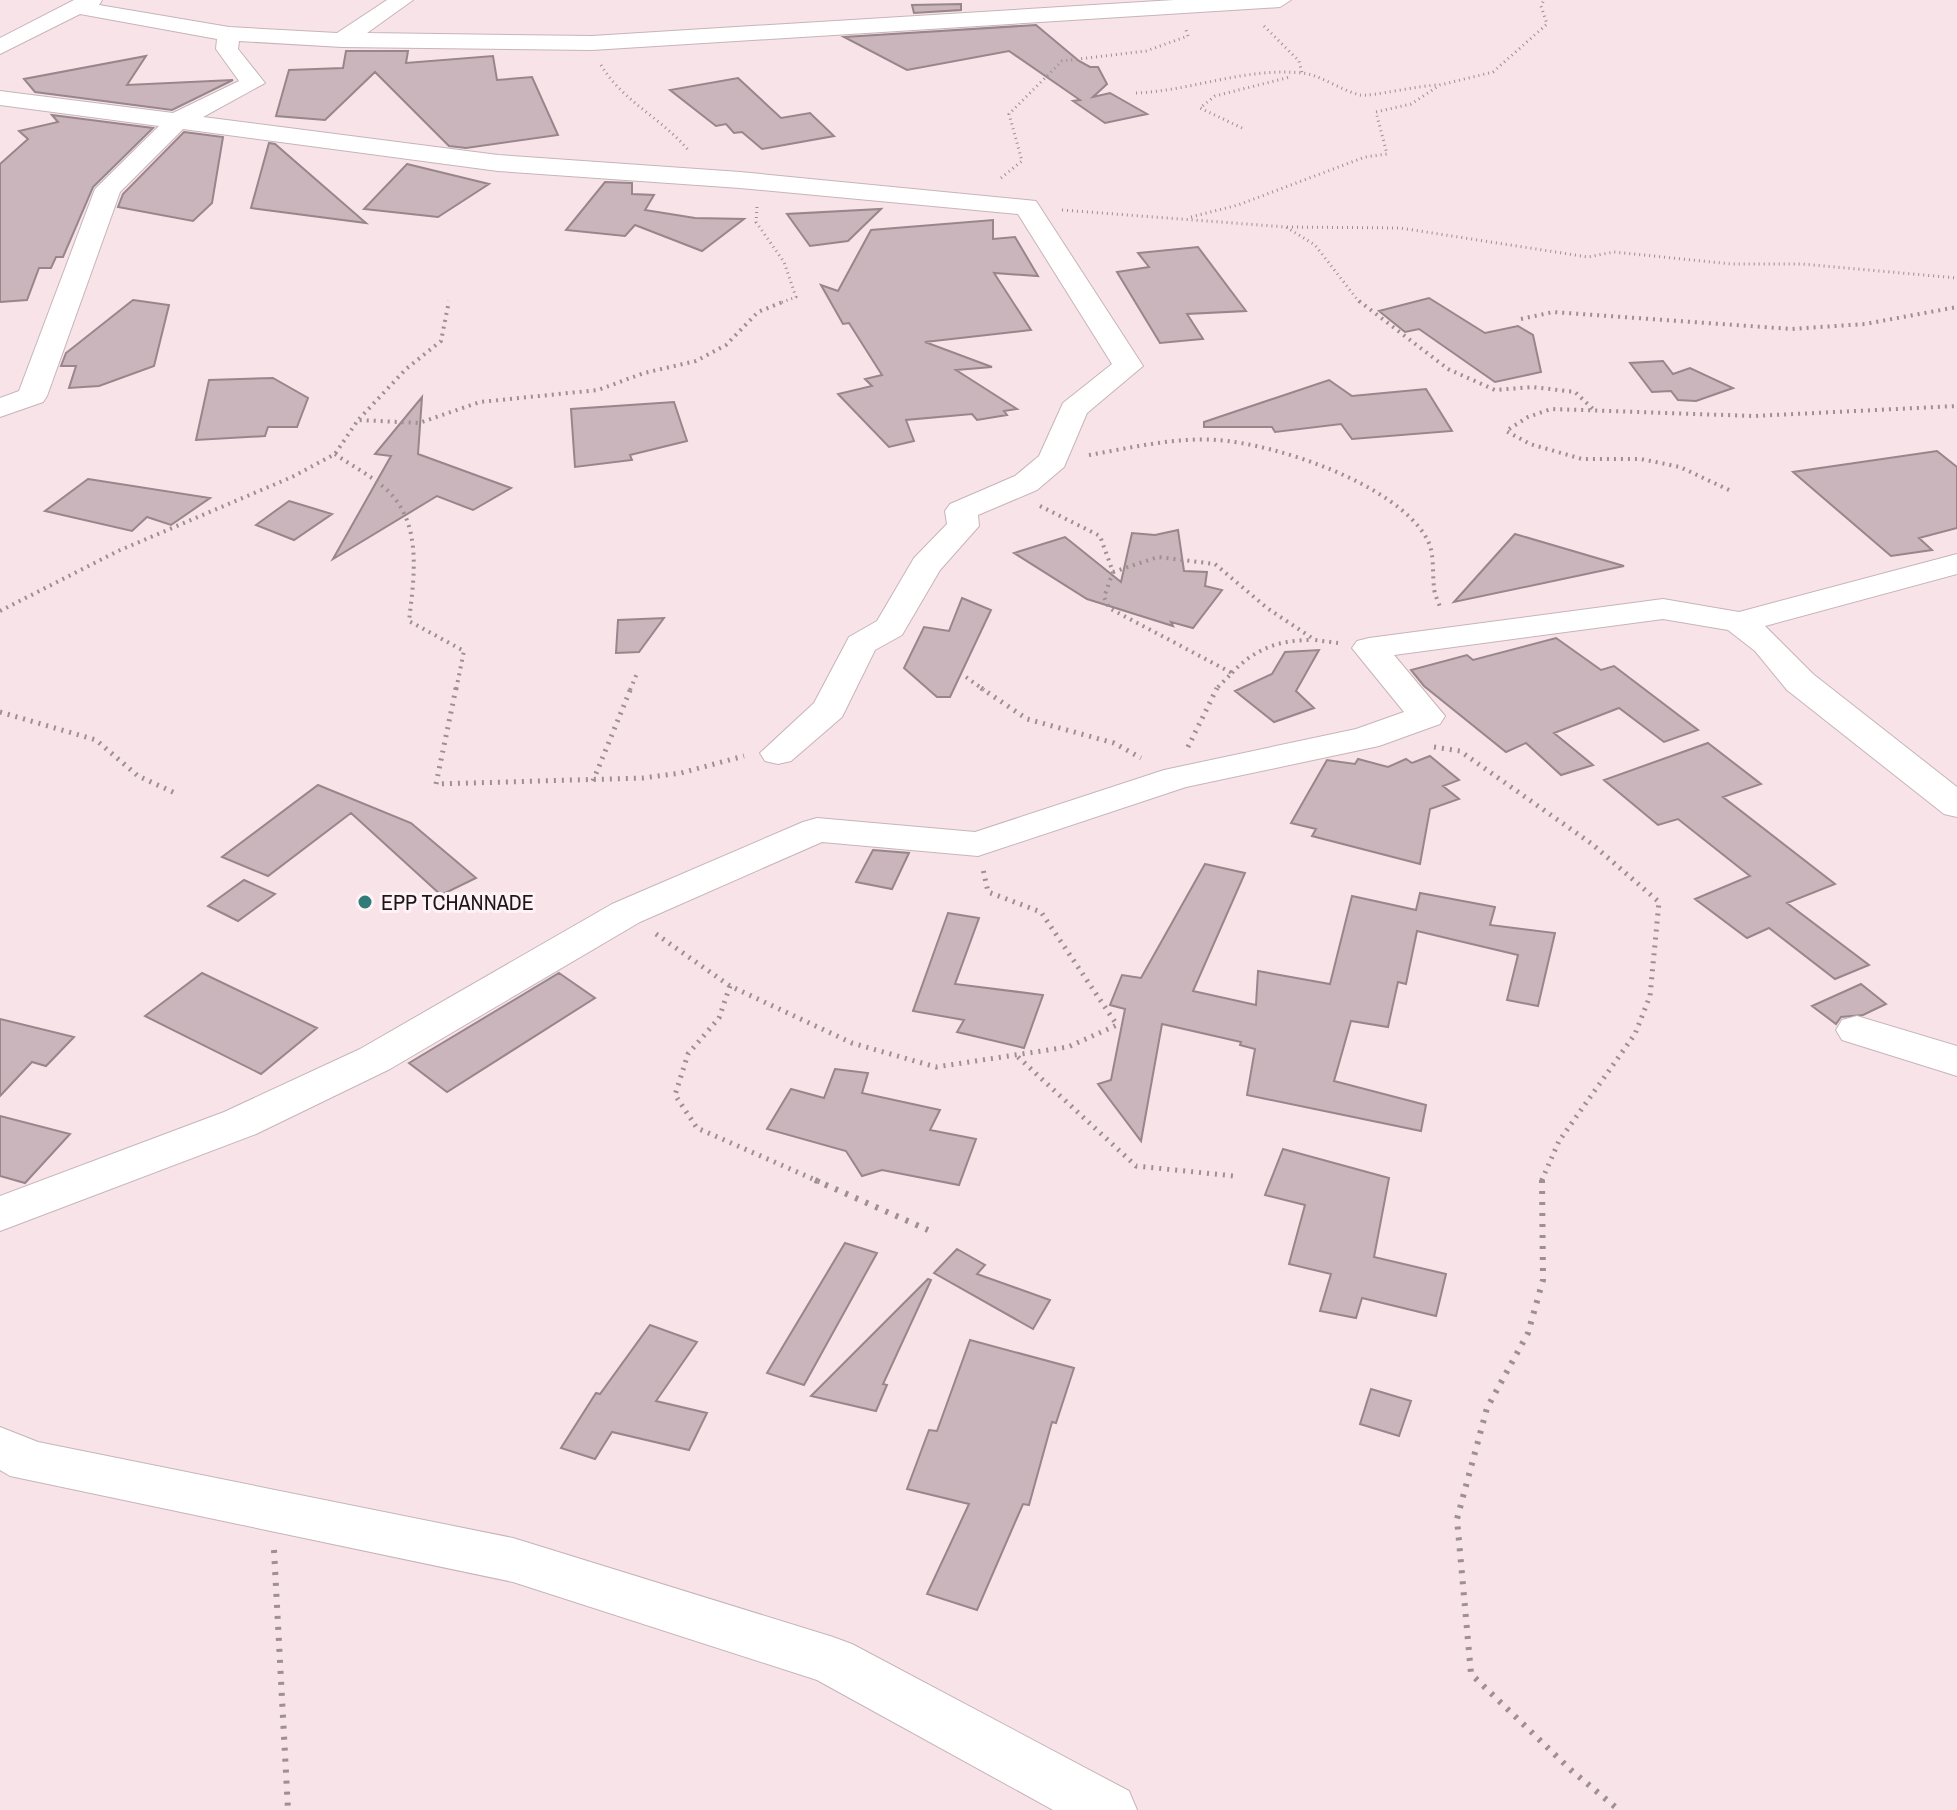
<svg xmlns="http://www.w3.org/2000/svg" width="1957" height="1810" viewBox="0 0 1957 1810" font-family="'Archivo Narrow',sans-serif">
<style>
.building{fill:#c9b5bb;stroke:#98868b;stroke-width:2}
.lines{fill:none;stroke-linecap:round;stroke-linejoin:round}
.street-casing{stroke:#c7b4b9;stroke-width:2}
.path-far3{stroke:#9d8f93;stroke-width:3;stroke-dasharray:1 4;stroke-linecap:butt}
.path-far2{stroke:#9d8f93;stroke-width:4;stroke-dasharray:2 5;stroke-linecap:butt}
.path-far1{stroke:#9d8f93;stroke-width:5;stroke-dasharray:2 6;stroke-linecap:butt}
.path{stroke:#9d8f93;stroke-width:6;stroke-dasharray:3 8;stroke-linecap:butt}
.street{fill:#fff;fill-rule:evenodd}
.poi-dot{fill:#317b79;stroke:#fff2f6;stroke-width:3}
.labels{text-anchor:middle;stroke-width:6;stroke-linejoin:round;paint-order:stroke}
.poi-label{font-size:22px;fill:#1e1719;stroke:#fff2f6;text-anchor:start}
</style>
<rect width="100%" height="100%" fill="#f7e3e8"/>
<path class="building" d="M961 4V10L914 13 912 5Z
M1036 25 1079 61 1090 67H1098L1107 84 1093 97 1110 93 1147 114 1105 123 1073 101 1080 100 1009 51 907 70 844 37Z
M346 51H408L406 63 493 56 497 80 532 77 558 135 466 148 449 146 375 72 325 120 276 116 289 70 343 68Z
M146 56 127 85 233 80 172 110 35 92 24 79Z
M738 78 781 118 810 113 834 136 762 149 742 132 734 133 726 124 716 126 670 90Z
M52 115 153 128 93 187 63 257H56L51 268H39L27 300 0 302V164L28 139 19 131 58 122Z
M184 132 223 137 212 203 193 221 118 207 123 194Z
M269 143 275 144 366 223 251 208Z
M407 164 489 184 438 217 364 209Z
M605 182 632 183V194L654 195 645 210 695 218 744 219 702 251 635 225 625 236 566 230Z
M881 209 848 241 810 246 787 214Z
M993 220V239L1015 237 1038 276 994 273 1031 330 925 342 992 367 956 370 1017 409 1004 411 1007 415 977 420 972 414 906 420 914 441 889 447 838 394 872 386 865 379 882 375 849 323 843 324 821 285 838 291 871 230Z
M1198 247 1246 311 1187 314 1203 339 1160 343 1117 272 1149 267 1138 253Z
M1429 298 1485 333 1518 326 1533 335 1541 372 1495 382 1419 329 1405 332 1379 311Z
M133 300 169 305 154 366 99 386 69 388 76 366H61L66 353Z
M1663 361 1673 374 1690 368 1733 388 1696 401 1678 400 1671 391 1652 392 1630 363Z
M273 378 308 398 297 427H268L265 436 196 440 209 380Z
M1329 380 1352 396 1426 389 1452 431 1352 439 1341 424 1275 432 1272 427H1204V422Z
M422 397 418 454 511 488 473 510 437 496 333 559 391 456 375 454Z
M674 402 687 441 630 455 632 460 575 467 571 409Z
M1937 451 1957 467V528L1919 538 1932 550 1891 556 1793 472Z
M88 479 210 498 171 525 147 517 132 531 45 511Z
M289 501 332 514 294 540 256 525Z
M1178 530 1184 571 1207 572 1205 586 1222 590 1193 628 1171 622 1173 626 1087 599 1014 553 1065 537 1121 582 1132 533 1155 535Z
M1515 534 1624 566 1454 602Z
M962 598 991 610 950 697H937L904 668 924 627 949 631Z
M664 618 639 652 616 653 618 620Z
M1556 638 1601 670 1614 666 1698 730 1664 742 1619 708 1554 733 1593 765 1561 775 1526 743 1506 752 1424 686 1411 670 1467 655 1473 660Z
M1319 650 1296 691 1314 708 1274 722 1235 691 1272 674 1285 652Z
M1708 743 1761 784 1723 797 1835 884 1787 903 1869 965 1835 979 1769 928 1747 938 1695 899 1750 876 1678 819 1658 825 1604 780Z
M1430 756 1459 780 1443 786 1459 799 1430 809 1420 864 1312 836 1316 829 1291 823 1327 760 1355 764 1358 759 1388 767 1406 759 1412 763Z
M318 785 411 823 476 878 441 895 351 813 268 876 222 857Z
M873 850 909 853 892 889 856 882Z
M1205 864 1245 873 1193 991 1256 1005 1258 971 1330 984 1352 896 1416 910 1420 893 1495 907 1490 925 1555 933 1538 1006 1507 1000 1518 955 1417 931 1406 984 1398 982 1388 1027 1351 1021 1334 1081 1426 1105 1421 1131 1247 1095 1255 1049 1240 1045 1241 1042 1162 1024 1141 1141 1098 1084 1111 1080 1125 1009 1110 1005 1122 975 1141 978Z
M244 880 275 894 238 921 208 906Z
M948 913 979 918 955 984 1043 995 1024 1048 957 1032 964 1020 913 1011Z
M202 973 317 1028 261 1074 145 1016Z
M559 973 595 998 447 1092 409 1063Z
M1861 984 1886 1004 1863 1015 1841 1017 1836 1024 1812 1006Z
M0 1019 74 1037 46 1066 32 1062 0 1096Z
M835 1069 868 1073 862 1093 940 1110 930 1130 976 1139 959 1185 882 1170 862 1176 846 1151 767 1129 791 1089 824 1098Z
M0 1116 70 1134 25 1183 0 1176Z
M1283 1149 1389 1178 1374 1257 1446 1274 1436 1316 1362 1298 1356 1318 1320 1311 1331 1274 1289 1264 1305 1205 1265 1195Z
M845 1243 877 1253 804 1385 767 1373Z
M957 1249 985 1265 977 1274 1050 1300 1033 1329 934 1273Z
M928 1279 931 1280 883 1384 887 1385 876 1411 811 1396Z
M650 1325 697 1342 656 1401 707 1413 689 1450 612 1432 595 1459 561 1448 596 1393 600 1394Z
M970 1340 1074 1368 1056 1423 1052 1422 1029 1505 1023 1504 977 1610 927 1594 969 1504 907 1489 929 1430 937 1431Z
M1371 1389 1411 1401 1399 1436 1360 1424Z"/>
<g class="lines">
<defs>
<path id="street" d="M74 0H102L99 5 229 27 337 33 387 0H413L367 33 592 36 1174 0H1291L1280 7 592 50 342 47 239 41 238 49 265 83 203 117 498 155 740 172 1036 201 1143 366 1087 413 1064 467 1037 490 978 515 979 526 940 570 902 635 875 650 842 717 791 761 778 764 765 761 760 753 814 703 849 637 877 621 914 558 947 524 945 511 950 504 1015 476 1039 456 1063 403 1112 364 1018 214 740 188 498 171 183 129 120 192 47 396 43 402 0 417V398L19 391 95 189 159 126 0 105V91L173 113 239 81 216 49 217 39 80 14 0 54V38Z
M1957 554V574L1765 626 1813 674 1957 787V817L1944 814 1787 690 1755 651 1728 630 1663 619 1394 655 1445 716 1440 724 1379 746 1186 787 978 856 822 842 640 922 390 1069 256 1134 0 1231V1196L224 1112 360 1049 612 904 803 822 817 818 975 832 1164 770 1356 729 1404 712 1352 648 1357 641 1369 638 1663 599 1739 612Z
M1857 1016 1957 1046V1076L1842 1040 1836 1030 1842 1020Z
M0 1427 38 1442 513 1538 833 1637 852 1644 1129 1791 1137 1810H1053L817 1680 513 1582 10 1476 0 1470Z"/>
</defs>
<use href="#street" class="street-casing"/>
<path class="path-far3" d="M1264 26 1299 61 1302 73
M601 65C623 102 662 118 689 151
M1136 93C1191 91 1246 67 1302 73 1321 75 1340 90 1360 95 1370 97 1420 85 1439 85
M1242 128 1200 108 1215 96 1290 77
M1001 178 1022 161 1009 114 1062 61 1146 51 1188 36 1186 30
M757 207 756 222 784 262 796 297 780 303
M1062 210 1286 227 1315 245 1360 303
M1191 217 1238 205 1365 157 1387 154 1376 112 1411 104 1440 85 1493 72 1547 24 1541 6 1544 0
M1287 227 1400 228 1588 257 1614 252 1731 264H1802L1957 278"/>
<path class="path-far2" d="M1359 301 1448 369 1495 390 1533 387 1575 392 1593 409
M1521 319 1553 312 1791 329 1865 324 1957 307
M359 419 406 369 441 341 449 301
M335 454C352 466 372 476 387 490 423 524 414 577 409 621L464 651 456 690
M1089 455C1130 448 1175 437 1217 440 1276 444 1397 484 1427 539 1435 554 1432 572 1434 587 1434 594 1439 603 1441 610
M1729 490 1680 467 1641 459H1582L1530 444 1506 431 1528 417 1551 409 1754 416 1957 406
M1040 506 1100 536 1113 572 1104 597 1109 608 1232 673 1215 690
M1113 572 1158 557 1215 564 1267 608 1315 640 1338 643
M0 611 118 551 292 477 335 454 358 420 419 423 480 402 598 390 644 373 696 361 726 345 758 312 785 301
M1232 673C1254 649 1279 640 1311 640
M966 677 984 690
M630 690 638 671"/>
<path class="path-far1" d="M456 688 436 784 643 778 681 773 744 756
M981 688 1027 719 1114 743 1141 758
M0 712 96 740 138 776 175 793
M1188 747 1217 688
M1434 747 1460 751 1592 844 1659 902 1650 996 1635 1034 1559 1141 1541 1182
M593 781 631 688
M656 934 730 986 852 1043 936 1067 1068 1047 1117 1025 1041 912 988 892 983 869
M730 986 719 1018 688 1054 675 1095 697 1128 820 1182
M1018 1057 1136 1166 1234 1176"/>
<path class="path" d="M815 1180 928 1230
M1542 1180 1543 1280 1528 1333 1487 1408 1457 1519 1471 1674 1572 1771 1619 1810
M274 1550 288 1810"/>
<use href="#street" class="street"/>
</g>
<circle class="poi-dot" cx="365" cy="902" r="8"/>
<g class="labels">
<g class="poi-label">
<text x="381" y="910">EPP TCHANNADE</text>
</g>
</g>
</svg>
